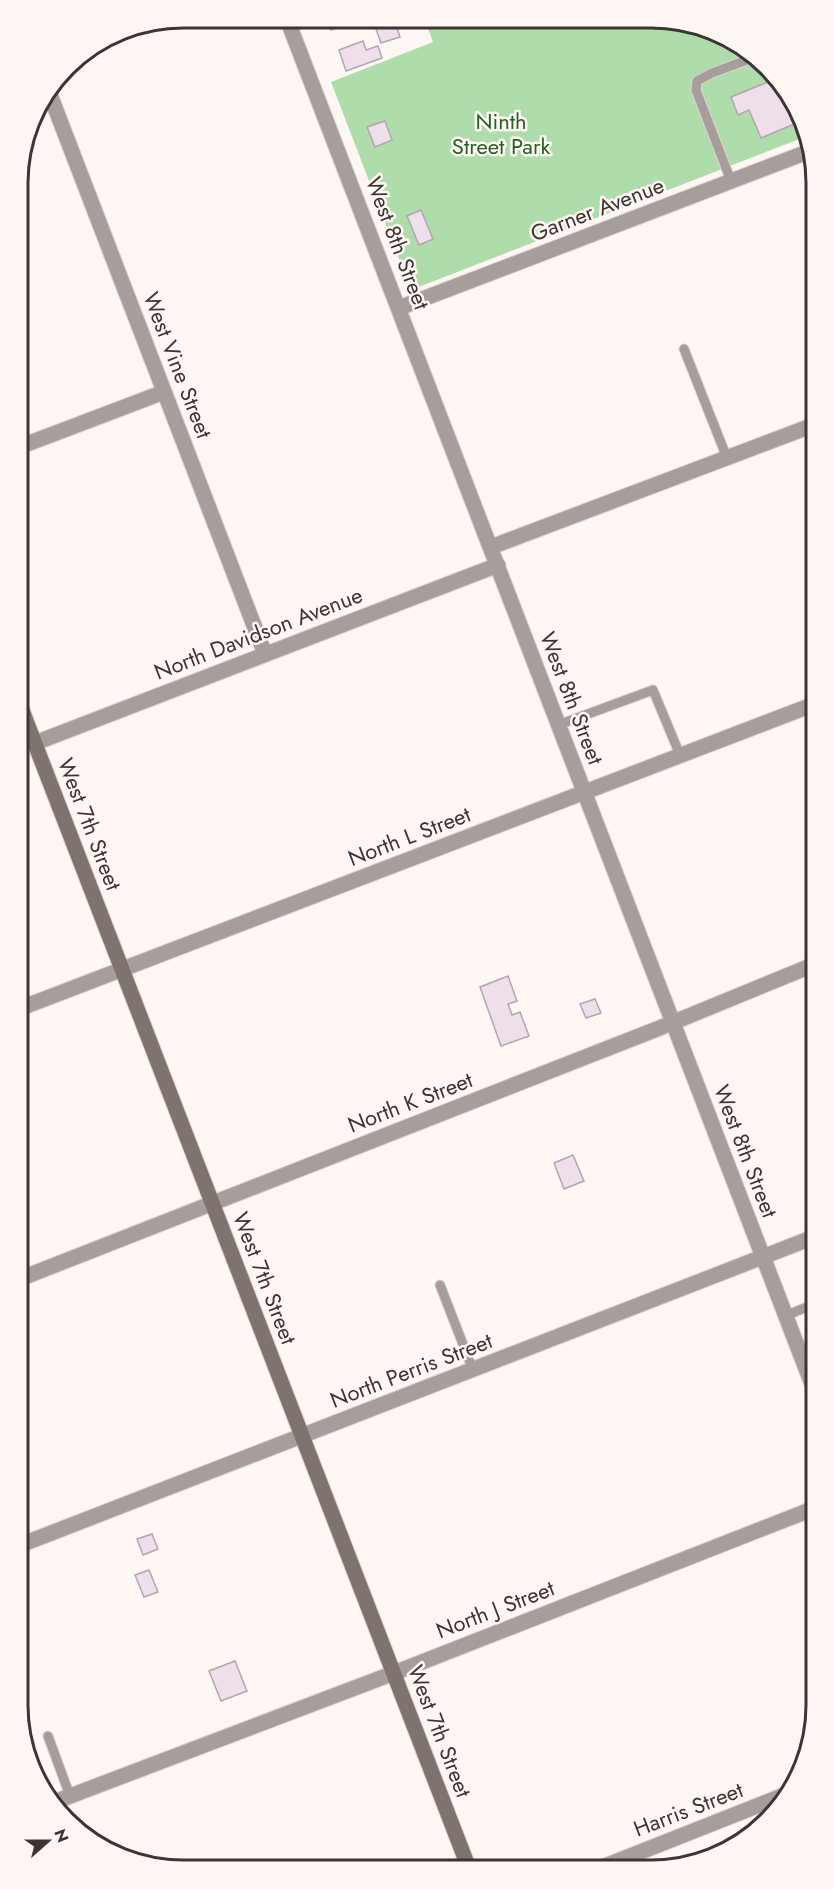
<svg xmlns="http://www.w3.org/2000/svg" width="834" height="1889" viewBox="0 0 834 1889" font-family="Jost,sans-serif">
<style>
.green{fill:#aedcab}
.building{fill:#eedfeb;stroke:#b3a5b0;stroke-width:1.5}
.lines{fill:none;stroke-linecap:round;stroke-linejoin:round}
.lane-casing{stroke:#dcd4d1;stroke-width:11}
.street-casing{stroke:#dcd4d1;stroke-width:17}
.secondary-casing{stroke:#dcd4d1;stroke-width:17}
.lane{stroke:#a69e9b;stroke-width:9}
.street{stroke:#a69e9b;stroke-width:15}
.secondary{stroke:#7f736f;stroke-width:15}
.labels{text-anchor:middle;stroke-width:5;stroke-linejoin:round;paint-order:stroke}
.park-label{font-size:22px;fill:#236022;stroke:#fff7f4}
.street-label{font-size:22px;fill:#3c3531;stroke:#fff7f4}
.rim{fill:none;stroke:#3c3531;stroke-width:3}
</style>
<rect width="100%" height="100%" fill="#fff7f4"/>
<path class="green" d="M425 20 682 21 760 59 807 136 411 290 331 82 433 42Z"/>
<path class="building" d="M327 19H360L331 30Z
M395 22 400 37 381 43 376 29Z
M363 41 366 50 378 46 382 58 346 71 339 50Z
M773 80 799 122 761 138 749 110 738 115 731 97Z
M385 121 392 140 375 147 367 127Z
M421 210 433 239 419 245 407 216Z
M508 976 517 1001 508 1004 512 1015 520 1012 529 1036 501 1046 480 987Z
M595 999 601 1013 586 1018 580 1004Z
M573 1155 584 1181 564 1189 554 1163Z
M152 1534 158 1549 143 1555 137 1539Z
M149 1570 158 1592 144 1597 135 1575Z
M235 1661 247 1691 221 1701 209 1671Z"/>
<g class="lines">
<defs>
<path id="lane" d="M731 181 696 90 697 81 712 73 755 57
M684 349 727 458
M558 725 653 690 680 755
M440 1285 473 1370
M785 1316 814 1304
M48 1736 70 1796"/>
<path id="street" d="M287 19 815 1392
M49 92 265 654
M399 308 810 151
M19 447 164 392
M491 547 811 426
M35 743 498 565
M21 1008 812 705
M22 1278 657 1029 813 965
M23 1544 814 1237
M57 1801 394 1673 815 1508
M605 1866 787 1794"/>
<path id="secondary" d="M20 705 468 1866"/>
</defs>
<use href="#lane" class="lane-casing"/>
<use href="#street" class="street-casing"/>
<use href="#secondary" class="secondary-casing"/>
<use href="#lane" class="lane"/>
<use href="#street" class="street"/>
<use href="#secondary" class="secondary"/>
</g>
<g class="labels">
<g class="park-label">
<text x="501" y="129">Ninth<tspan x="501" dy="25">Street Park</tspan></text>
</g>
<g class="street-label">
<text transform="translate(597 209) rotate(-21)" y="8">Garner Avenue</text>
<text transform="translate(398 243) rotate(69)" y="8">West 8th Street</text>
<text transform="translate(178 365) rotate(69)" y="8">West Vine Street</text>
<text transform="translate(258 633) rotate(-21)" y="8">North Davidson Avenue</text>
<text transform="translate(572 698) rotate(69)" y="8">West 8th Street</text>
<text transform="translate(90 824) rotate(69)" y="8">West 7th Street</text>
<text transform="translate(409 836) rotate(-21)" y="8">North L Street</text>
<text transform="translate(410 1102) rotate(-21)" y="8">North K Street</text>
<text transform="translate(746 1151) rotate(69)" y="8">West 8th Street</text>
<text transform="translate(265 1278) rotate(69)" y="8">West 7th Street</text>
<text transform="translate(411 1370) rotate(-21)" y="8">North Perris Street</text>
<text transform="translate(495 1609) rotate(-21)" y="8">North J Street</text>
<text transform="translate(440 1731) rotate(69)" y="8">West 7th Street</text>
<text transform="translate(688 1809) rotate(-21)" y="8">Harris Street</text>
</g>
</g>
<path d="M0 0H834V1889H0ZM183 28H651A155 155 0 0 1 806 183V1705A155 155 0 0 1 651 1860H183A155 155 0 0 1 28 1705V183A155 155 0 0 1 183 28Z" fill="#fff7f4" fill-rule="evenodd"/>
<path class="rim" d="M183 28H651A155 155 0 0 1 806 183V1705A155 155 0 0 1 651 1860H183A155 155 0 0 1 28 1705V183A155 155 0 0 1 183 28Z"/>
<g transform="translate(48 1841) rotate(69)" stroke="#fff7f4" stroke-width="4.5" paint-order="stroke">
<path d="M0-4.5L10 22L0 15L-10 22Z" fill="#3c3531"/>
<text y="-9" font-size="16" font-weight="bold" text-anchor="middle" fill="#3c3531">N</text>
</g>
</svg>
